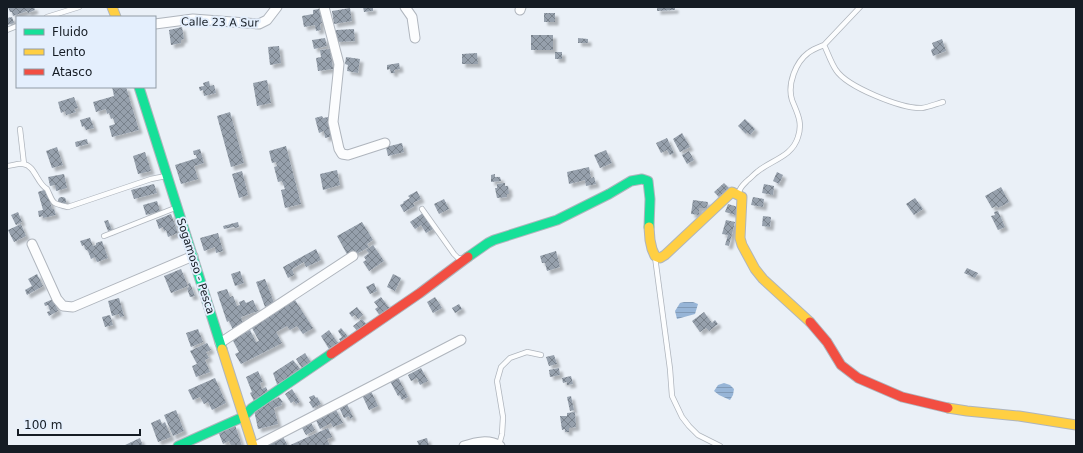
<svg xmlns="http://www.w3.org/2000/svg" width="1083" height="453" viewBox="0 0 1083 453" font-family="'DejaVu Sans',sans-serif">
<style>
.water{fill:url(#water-rules)}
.building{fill:url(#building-cross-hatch);filter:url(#shadow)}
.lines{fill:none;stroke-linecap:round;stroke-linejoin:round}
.lane-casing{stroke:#afb5bd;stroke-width:6}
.street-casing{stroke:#afb5bd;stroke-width:11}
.fast-casing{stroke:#afb5bd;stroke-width:11}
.slow-casing{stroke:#afb5bd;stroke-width:11}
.jam-casing{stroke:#afb5bd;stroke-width:11}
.lane{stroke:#fcfdfe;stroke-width:4.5}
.street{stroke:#fcfdfe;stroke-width:9}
.fast{stroke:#16e098;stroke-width:9}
.slow{stroke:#ffcf43;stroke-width:9}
.jam{stroke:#f24e42;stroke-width:9}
.labels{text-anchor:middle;stroke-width:4;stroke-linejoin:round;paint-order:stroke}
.street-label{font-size:11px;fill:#151c24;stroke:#e4effd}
</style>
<defs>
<pattern id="water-rules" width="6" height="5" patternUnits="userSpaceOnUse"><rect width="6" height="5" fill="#97b5d7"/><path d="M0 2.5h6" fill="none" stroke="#819bb8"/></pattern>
<pattern id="building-cross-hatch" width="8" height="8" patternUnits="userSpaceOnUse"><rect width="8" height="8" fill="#96a0ac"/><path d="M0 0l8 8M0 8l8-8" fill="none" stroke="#79828c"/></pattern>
<filter id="shadow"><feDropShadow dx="3.5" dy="3.5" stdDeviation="1" flood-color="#0004"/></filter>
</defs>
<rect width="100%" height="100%" fill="#eaf0f7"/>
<path class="water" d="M684 302H693L698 304 695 314 677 319 675 311 680 303Z
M724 383 730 385 734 389 733 395 730 400 719 395 714 391 718 385Z"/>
<path class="building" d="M8 7H34L35 10 28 13 27 11 13 16 12 12H10Z
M363 7H373V11L364 12Z
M657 7H675V10L657 11Z
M350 8 352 21 334 24 332 11Z
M319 9 322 23 320 24 321 30 316 31 315 25 304 27 302 16 313 14V10Z
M544 13H555V22H544Z
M12 17 14 23 7 25V18Z
M182 27 184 39 181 40V43L171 45 169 30Z
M354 29 355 41 336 42V30Z
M531 35H553V50H531Z
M325 38 327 46 314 49 312 40Z
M578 38 588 39V43H578Z
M942 39 946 51 933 56 931 50 934 48 932 43Z
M279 46 281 63 270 65 268 47Z
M330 49 333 69 318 71 316 58 321 57 320 50Z
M555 52H562V59H555Z
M477 53 478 64H462V54Z
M346 57 360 59 358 73 347 71 348 65 345 64Z
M399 63 400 69 394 70 395 73H391L390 69 387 70V65Z
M267 80 271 103 257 106 253 83Z
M209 81 210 86 214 85 216 93 204 96 203 90 200 91 199 87 204 86 203 83Z
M112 87H126L139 130 112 137 109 126 115 124 113 118 111 119 109 113 107 114 106 109 96 112 93 102 114 96Z
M74 97 78 108 74 109 76 112 66 115 65 111 61 113 58 102Z
M230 112 244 163 231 167 217 116Z
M322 116 323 118 328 117 333 136 325 138 324 131 319 133 315 118Z
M90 117 94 128 86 130 84 126 82 127 80 120Z
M745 119 755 129 750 135 747 132 746 134 738 126Z
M682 133 690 147 680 152 673 139Z
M667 138 674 153 670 155 667 150 661 153 656 143Z
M87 139 88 144 76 147 75 142Z
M402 143 404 152 388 156 386 147Z
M286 146 301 204 285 208 281 190 285 189 282 181 278 182 274 167 277 166 276 162 272 163 269 151Z
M57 147 63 165 52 168 46 151Z
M200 149 204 163 194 166 198 179 181 184 175 165 197 158 196 155H194L193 151Z
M606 150 612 163 600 168 594 155Z
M689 151 694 160 687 164 682 155Z
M145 152 151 171 138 174 133 156Z
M589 167 591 178 594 177 596 184 586 186 585 180 569 184 567 172Z
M337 170 340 185 323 190 320 174Z
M242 171 248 195 239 198 232 174Z
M777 172 783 175 779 184 773 181Z
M64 174 67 188 56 191 55 185 50 186 48 177Z
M495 174V177H500L501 181 491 182V175Z
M505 183V186H508L509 194H507V197L497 198 495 188H497V184Z
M724 183 729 188 719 197 714 192Z
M154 184 157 193 134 199 131 190Z
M764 184 774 186 773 195 762 193Z
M1001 187 1009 202 998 208 997 206 992 208 985 196Z
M47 189 52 209H54L56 215 43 218V216L39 217 38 211 43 210 38 192Z
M417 191 421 199 413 203 415 206 404 212 400 205 404 203 403 202 410 198 408 196Z
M753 197 764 199 763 207 751 205Z
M58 201a4 4 0 1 1 8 0a4 4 0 1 1-8 0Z
M915 198 923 209 914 215 906 204Z
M444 199 449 209 439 214 434 204Z
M693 200 708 202 707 208H699V215L691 214Z
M157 201 160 211 146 215 143 205Z
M728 204 738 207 736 215 725 212Z
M998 211 1005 227 998 230 991 216 995 215 994 212Z
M18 212 22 222 16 225 11 215Z
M423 213 433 229 426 233 421 225 415 229 410 222Z
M171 214 178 233 168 237 166 230 164 231 163 227 159 229 156 220Z
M763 216 771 217 770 227 762 226Z
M108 220 112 230 108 231 104 221Z
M726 220 735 222 729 246 725 245 728 235 722 234Z
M238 222 239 227 235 228 234 227 224 229 223 226Z
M362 222 373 240 367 244 369 247 358 253 355 252 348 256 337 236Z
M21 224 26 236 14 242 8 230Z
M218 233 223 251 216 253 215 247 204 251 200 238Z
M90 238 93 246 96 245V243L102 241 108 258 97 262 95 257 91 259 88 251 85 249 84 245 82 246 80 241Z
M373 245 384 261 369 271 363 262 366 260 364 257 369 253 366 250Z
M316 249 321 260 306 267 304 262 292 269 294 275 288 278 283 267Z
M556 251 560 267 547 271 545 263H542L540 256Z
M967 268 978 273 975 278 964 273Z
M181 269 188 286 171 293 164 276Z
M240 271 244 283 235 286 231 274Z
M37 274 43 286 27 295 25 290 32 286 28 279Z
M393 274 401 278 395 291 387 287Z
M265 279 274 303 265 307 256 282Z
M190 283 195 296 190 297 187 288 189 287 188 284Z
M374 283 377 291 370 294 366 287Z
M227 289 230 297 233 296 237 306 240 305 239 302 244 300 246 303 253 300 258 311 241 317 244 326 233 330 229 321 227 322 217 292Z
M381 297 391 310 381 317 375 309 378 307 374 302Z
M435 297 442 308 433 313 427 302Z
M119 298 124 316 120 317 119 314 112 316 108 301Z
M53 299 58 311 49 316 47 312 50 311 48 305 45 306 44 303Z
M295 300 313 328 303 334 297 326 290 330 287 326 276 332 282 343 241 364 235 354 239 352 232 339 250 330 256 342 259 341 252 328Z
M459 304 462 309 455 313 452 308Z
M357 307 363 315 358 319 355 315 352 317 349 313Z
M704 312 712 323 715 320 718 324 709 331 706 328 700 332 692 321Z
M110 315 113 325 105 327 102 317Z
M362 319 368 326 359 333 353 326Z
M341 328 350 339 343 344 339 339 342 337 338 331Z
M198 329 203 342 191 347 186 333Z
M329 330 338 343 329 349 321 336Z
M207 343 211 350 206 352 209 358 205 360 210 372 196 377 192 366 197 364 190 351Z
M305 353 312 364 303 370 296 359Z
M554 355 557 364 549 366 546 357Z
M293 360 301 370 278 387 273 373Z
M421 368 428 381 420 385 417 378 411 381 408 375Z
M559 368 560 375 550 377 549 370Z
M258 371 263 382 260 383 262 389 266 387 269 394 254 401 250 393 252 392 246 377Z
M571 376 573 384 567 385V382L563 383 562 378Z
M398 377 408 397 402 400 400 395 398 396 390 381Z
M215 378 226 403 212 410 208 402 204 404 200 397 193 400 188 390Z
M292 389 300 402 296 404 294 401 291 403 285 394Z
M371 391 378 406 369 410 362 395Z
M314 395 316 398 317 397 321 404 313 408 309 402 311 401 309 397Z
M571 396 574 410 570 411 567 397Z
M279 397 283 402 281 403 282 405 274 408 278 424 258 429 254 410Z
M347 404 353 417 350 419 349 416 344 418 339 407Z
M335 408 343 423 333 427 331 423 320 429 315 418Z
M176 410 184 431 173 436 164 415Z
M575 412 576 427 569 428V432H565V429L562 430 560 416H567V413Z
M160 419 162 424 165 422 171 437 158 442 151 423Z
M310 421 315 430 306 435 301 426Z
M235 425 242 446H231L229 441 223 444 218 431Z
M328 428 332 437 327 439 330 446H265L283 437 288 446Z
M140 438 143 446H123Z
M427 438 429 446H419L417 441Z"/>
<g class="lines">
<defs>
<path id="lane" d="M47 17 79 7
M7 30 17 26
M824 45C828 53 831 63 836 70 847 87 902 109 922 108 929 107 936 104 943 102
M20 129 24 164
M7 166C12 166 18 163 23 164 35 165 37 184 47 189 54 204 51 203 68 207L151 179 166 176
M739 192C740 187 744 184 748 180 751 178 754 174 757 172 771 160 792 157 798 137 803 122 797 113 792 100 787 84 796 62 808 53 813 49 819 47 824 45L860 7
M422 209 454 254 458 258 462 259
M104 236 175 208
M655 257 670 369 672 396 682 417 689 426 698 435 720 446
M499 445 502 434 503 417 497 381 501 367 510 358 527 352 541 355"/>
<path id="street" d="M324 7 339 64 333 122 339 149 342 154 348 155 385 143
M405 7 412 17 415 38
M520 10 521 7
M155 24 193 19 259 24 267 20 277 7
M32 244 57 299 63 306 73 307 193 256
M220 343 353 256
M256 446 461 340
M464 446C476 442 489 439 500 446"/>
<path id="fast" d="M139 87 222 349
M468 257 488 243 494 240 557 220 609 194 631 181 642 179 648 181 650 199 649 227
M178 446 243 417 252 408 331 354"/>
<path id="slow" d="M112 7 116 17
M649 227 650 240 652 249 655 256 660 258 665 255 732 192 742 197 740 238 742 245 755 269 763 279 810 322
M222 349 253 446
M948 408 967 411 1019 416 1076 425"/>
<path id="jam" d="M810 322 827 342 841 365 858 378 902 397 948 408
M331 354 420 293 468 257"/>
</defs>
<use href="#lane" class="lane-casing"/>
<use href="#street" class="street-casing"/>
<use href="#fast" class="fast-casing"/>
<use href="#slow" class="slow-casing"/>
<use href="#jam" class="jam-casing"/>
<use href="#lane" class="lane"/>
<use href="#street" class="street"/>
<use href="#fast" class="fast"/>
<use href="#slow" class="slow"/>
<use href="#jam" class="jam"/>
</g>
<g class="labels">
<g class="street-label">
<text transform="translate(220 22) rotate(1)" y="4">Calle 23 A Sur</text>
<text transform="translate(196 266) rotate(72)" y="4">Sogamoso - Pesca</text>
</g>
</g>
<rect width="1083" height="453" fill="none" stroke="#151c24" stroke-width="16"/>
<rect x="16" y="16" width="140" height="72" fill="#e4effd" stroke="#919ba6"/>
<rect x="24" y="29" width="20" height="6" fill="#16e098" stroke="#919ba6"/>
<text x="52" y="36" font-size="12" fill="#151c24">Fluido</text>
<rect x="24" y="49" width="20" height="6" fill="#ffcf43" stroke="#919ba6"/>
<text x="52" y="56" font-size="12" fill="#151c24">Lento</text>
<rect x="24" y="69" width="20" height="6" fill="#f24e42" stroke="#919ba6"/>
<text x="52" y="76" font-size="12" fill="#151c24">Atasco</text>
<path d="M18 429v6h122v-6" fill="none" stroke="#151c24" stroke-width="2"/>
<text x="24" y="429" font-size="12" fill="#151c24" stroke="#e4effd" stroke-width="3" paint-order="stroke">100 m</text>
</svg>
